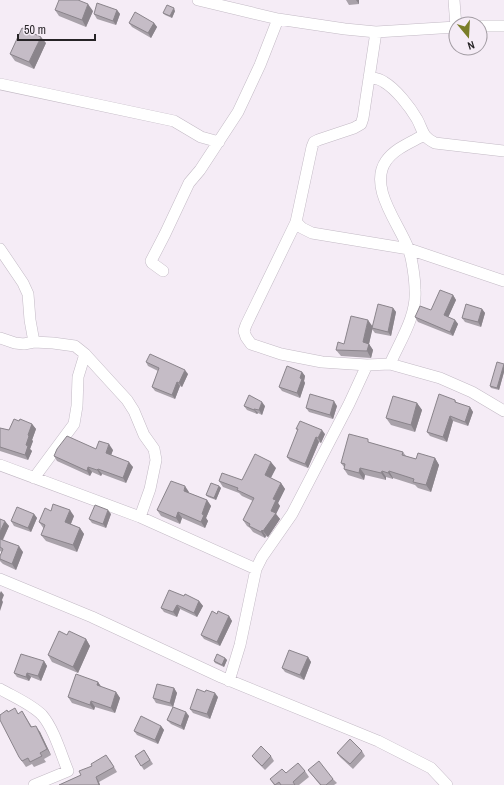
<svg xmlns="http://www.w3.org/2000/svg" width="504" height="785" viewBox="0 0 504 785" font-family="'Archivo Narrow',sans-serif">
<style>
.lines{fill:none;stroke-linecap:round;stroke-linejoin:round}
.minor-casing{stroke:#c3bac5;stroke-width:12}
.minor{stroke:#fff;stroke-width:11}
.wall{fill:#a9a2aa}
.shaded-wall{fill:#8a848b}
.building{fill:#c5bcc6;stroke:#8a848b}
</style>
<rect width="100%" height="100%" fill="#f5ecf6"/>
<g class="lines">
<defs>
<path id="minor" d="M198 0 278 19 345 29 376 32 456 27
M454 0 456 27
M480 26H504
M376 32 363 118 361 124 354 128 318 140 314 142 312 147 296 222 246 325 244 331 246 337 251 344 281 354 322 362 367 365 390 364 440 378 472 392 504 411
M369 77C374 78 380 79 384 82 396 89 410 107 417 119 423 130 422 137 435 143L504 151
M0 84 174 121 201 137 219 142
M296 222 302 228 312 233 409 249 504 281
M0 249 23 283 28 294 30 320 34 342
M163 271 152 263 151 261 165 234 189 183 200 170 238 112 260 65 278 19
M0 338 15 343 24 344 34 342 53 343 75 346 85 354 127 400 134 411 144 435 154 449 156 460 150 489 140 517
M390 364C400 341 417 316 415 290 415 280 412 257 408 248 399 224 368 187 386 161 395 148 412 142 424 135
M0 465 140 517 256 569
M34 478 74 424 77 406 78 377 85 354
M0 579 92 617 221 677 378 741 431 768 447 785
M229 681 240 645 256 569 262 557 292 514 349 404 367 365
M0 689C14 697 31 704 42 715 54 729 61 754 68 771L34 785"/>
</defs>
<use href="#minor" class="minor-casing"/>
<use href="#minor" class="minor"/>
</g>
<path class="wall" d="M346 0H359V4L349 5Z
M55 10 93 11 86 27 59 16Z
M117 10 120 14 116 25 97 19 94 14Z
M175 11 172 18 165 15 163 13Z
M129 23H154L157 27 151 38 132 27Z
M46 43 34 69 15 61 10 54Z
M453 295 456 300 448 317 455 320 458 324 453 336 418 322 415 317 431 310Z
M393 308 396 312 391 336 375 333 372 329 369 344 373 350 371 358 341 356 336 350 372 326Z
M482 309 485 313 481 327 465 322 462 318Z
M146 362 188 374 182 387 180 386 175 399 155 391 152 387 158 371 148 366Z
M504 364V372L499 390 491 388 490 386Z
M302 372 305 376 304 381 305 383 300 398 282 391 279 387Z
M455 400 457 403 470 407 473 412 468 426 453 421 447 442 430 436 427 432Z
M417 403 422 410 415 432 391 425 386 418Z
M244 406H265L262 415 258 413 257 414 247 410Z
M337 406 333 419 309 412 306 408Z
M19 421 32 424 36 429 32 440 33 441 30 449 32 451 28 460 0 451V428L9 430Z
M296 429 325 434 321 443 319 442 308 468 290 461 287 457 298 430Z
M371 443 403 452 406 456 416 459 435 458 439 465 431 492 418 488 415 485 393 478V479L386 477V480L365 475 364 480 348 475 344 469V467L341 463Z
M96 449 113 450 111 455 133 467 126 483 102 474 101 476 92 472 90 476 57 461 54 456Z
M276 468 271 478 281 483 285 489 278 503 280 506 276 514 280 519 268 537 266 536 265 538 253 532 250 528 247 526 243 520 253 501 242 496 239 493 223 487 219 481 242 480Z
M219 486 221 488 216 500 208 497 206 495Z
M189 492V493L207 500 211 506 206 518 208 521 205 528 182 518 180 524 161 516 157 510Z
M51 511 74 516 71 524 80 528 84 534 77 552 46 541 41 535 44 529 39 522Z
M34 514 37 518 31 532 14 526 11 521Z
M111 514 106 528 92 523 89 519Z
M0 519 9 526 3 540 23 552 16 570 3 564 0 561V556L2 552 0 551Z
M184 596 199 601 203 606 197 617 180 609 177 617 164 612 161 608Z
M217 614 229 616 232 621 220 646 204 639 201 635Z
M67 635 86 639 90 646 78 673 52 662 48 655Z
M308 657 311 662 304 680 285 672 282 668Z
M225 658 227 660 224 667 215 663 214 661Z
M44 661 47 666 41 681 31 677 29 681 17 677 14 673Z
M98 682 101 687 116 692 120 698 115 713 95 707 94 710 72 703 68 697Z
M174 688 177 693 173 707 189 716 184 730 171 724 167 720 173 707 156 703 153 698Z
M218 697 210 719 193 713 190 709Z
M22 711 32 727 40 732 51 755 44 759 46 762 34 767 32 764 26 767 19 757 8 712 18 714Z
M161 726 164 730 158 744 137 735 134 731Z
M144 750 153 764 144 770 135 756Z
M362 751 365 756 353 769 340 757 337 753Z
M252 756H271L274 761 265 770 255 760Z
M110 760 117 772 99 782 100 785H59L81 775Z
M308 770 333 779 337 783 334 785H320Z
M305 771 309 777 299 785H274L270 779 286 773Z"/>
<path class="shaded-wall" d="M356 0H359V4Z
M88 4 93 11 86 27 82 20Z
M174 8 175 11 172 18 170 16Z
M117 10 120 14 116 25 113 21Z
M154 23 157 27 151 38 148 33Z
M41 37 46 43 34 69 29 62Z
M453 295 456 300 447 320 444 315Z
M393 308 396 312 391 336 388 332Z
M482 309 485 313 481 327 478 322Z
M368 320 373 327 369 344 373 350 371 358 367 351 363 342Z
M455 320 458 324 453 336 450 332Z
M504 364V372L499 390 497 388Z
M185 370 188 374 182 387 179 383Z
M302 372 305 376 304 381 305 383 300 398 297 393 300 378Z
M177 382 180 386 175 399 172 395Z
M334 401 337 406 333 419 330 415Z
M262 402 265 406 262 415 259 410Z
M417 403 422 410 415 432 411 425Z
M470 407 473 412 468 426 465 422Z
M254 409 258 413 257 414 254 410Z
M450 416 453 421 447 442 443 437Z
M32 424 36 429 32 440 33 441 30 449 32 451 28 460 25 455 26 445 28 435Z
M322 430 325 434 321 443 318 438Z
M316 437 319 442 308 468 305 464Z
M109 444 113 450 110 458 106 453Z
M435 458 439 465 431 492 426 485Z
M129 462 133 467 126 483 123 478Z
M271 462 276 468 269 481 265 475Z
M88 467 92 472 90 476 87 471Z
M360 468 365 475 364 480 359 473Z
M98 469 102 474 101 476 97 470Z
M382 471 386 477V480L381 473Z
M389 471 393 478V479L388 473Z
M281 483 285 489 278 503 280 506 276 514 280 519 268 537 263 531 273 499Z
M185 486 189 492 187 496 184 491Z
M219 486 221 488 216 500 214 498Z
M207 500 211 506 206 518 208 521 205 528 201 522 202 514Z
M70 510 74 516 69 528 65 522Z
M108 510 111 514 106 528 103 524Z
M178 512 182 518 180 524 176 518Z
M34 514 37 518 31 532 28 528Z
M5 521 9 526 1 543 0 541V532Z
M80 528 84 534 77 552 73 545Z
M262 530 266 536 265 538 261 532Z
M19 546 23 552 16 570 12 564Z
M1 591 4 595 2 600 3 602 0 611V593Z
M199 601 203 606 197 617 194 613Z
M177 605 180 609 177 617 173 612Z
M229 616 232 621 220 646 217 642Z
M86 639 90 646 78 673 73 667Z
M308 657 311 662 304 680 300 675Z
M225 658 227 660 224 667 222 665Z
M44 661 47 666 41 681 38 676Z
M27 673 31 677 29 681 26 677Z
M98 682 102 688 97 685Z
M174 688 177 693 173 707 170 703Z
M116 692 120 698 115 713 111 708Z
M215 693 218 697 210 719 207 714Z
M91 701 95 707 94 710 90 705Z
M186 712 189 716 184 730 181 726Z
M36 726 40 732 51 755 47 749Z
M161 726 164 730 158 744 155 740Z
M96 777 99 782 100 785H99Z"/>
<path class="building" d="M59 0H78L88 4 82 20 55 10Z
M97 3 117 10 113 21 94 14Z
M167 5 174 8 170 16 163 13Z
M135 12 154 23 148 33 129 23Z
M22 28 41 37 29 62 10 54Z
M440 290 453 295 444 315 455 320 450 332 415 317 420 306 431 310Z
M378 304 393 308 388 332 372 328Z
M466 304 482 309 478 322 462 318Z
M351 316 368 320 363 342 369 344 367 351 336 350 338 342 344 344Z
M150 354 185 370 179 383 177 382 172 395 152 387 159 368 146 362Z
M497 362 504 364 497 388 490 386Z
M287 366 302 372 300 378 302 379 297 393 279 387Z
M310 394 334 401 330 415 306 408Z
M439 394 455 400V402L470 407 465 422 450 416 443 437 427 432Z
M249 395 262 402 259 410 254 409V410L244 406Z
M393 396 417 403 411 425 386 418Z
M14 419 19 421 20 419 32 424 28 435 29 436 26 445 28 446 25 455 0 447V428L9 430Z
M300 421 322 430 318 438 316 437 305 464 287 457 298 429H296Z
M349 434 368 439V442L403 452 402 455 416 459 418 453 435 458 426 485 413 482 414 479 389 471 388 473 382 471 381 473 360 468 359 473 344 469 345 464 341 463Z
M67 436 96 449 99 441 109 444 106 453 129 462 123 478 98 469 97 470 88 467 87 471 54 456 57 449Z
M255 454 271 462 265 475 281 483 273 499 276 500 271 511 276 513 263 531 262 530 261 532 249 526 250 524 243 520 254 498 237 490 238 488 219 481 222 473 242 480Z
M171 481 185 486 184 491 207 500 202 514 204 515 201 522 178 512 176 518 157 510Z
M211 483 219 486 214 498 206 495Z
M53 504 70 510 65 522 80 528 73 545 41 535 45 525 39 522 45 508 51 511Z
M95 505 108 510 103 524 89 519Z
M17 507 34 514 28 528 11 521Z
M0 519 5 521 0 532Z
M0 539 19 546 12 564 0 559V556L3 549 0 547Z
M169 590 184 596 185 594 199 601 194 613 177 605 173 612 161 608Z
M212 611 217 614 218 611 229 616 217 642 201 635Z
M59 631 67 635 69 631 86 639 73 667 48 655Z
M289 650 308 657 300 675 282 668Z
M21 654 44 661 38 676 27 673 26 677 14 673Z
M217 654 225 658 222 665 214 661Z
M76 674 98 682 97 685 116 692 111 708 91 701 90 705 68 697Z
M157 684 174 688 170 703 153 698Z
M197 689 205 692 206 690 215 693 207 714 190 709Z
M173 707 186 712 181 726 167 720Z
M15 708 18 714 22 711 31 727 36 726 47 749 40 753 42 756 30 762 28 758 22 761 19 757 0 720V715L7 710 8 712Z
M141 716 161 726 155 740 134 731Z
M350 739 362 751 350 764 337 753Z
M261 746 271 756 262 766 252 756Z
M144 750 150 760 141 766 135 756Z
M106 755 114 767 96 777 99 785H59L81 775 79 771 92 766 91 764Z
M319 761 333 779 326 785H321L308 770Z
M298 763 305 771 293 782 295 785H281L279 782 275 785 270 779 282 769 286 773Z"/>
<g transform="translate(468 36) rotate(162)"><circle r="19" fill="#f5ecf6" stroke="#a29ca3"/>
<path d="M0-3L7 15L0 10L-7 15Z" fill="#7a7e28"/>
<text y="-6" font-size="11" font-weight="bold" text-anchor="middle" fill="#262326">N</text>
</g>
<path d="M18 34v6h77v-6" fill="none" stroke="#262326" stroke-width="2"/>
<text x="24" y="34" font-size="12" fill="#262326" stroke="#f5ecf6" stroke-width="3" paint-order="stroke">50 m</text>
</svg>
